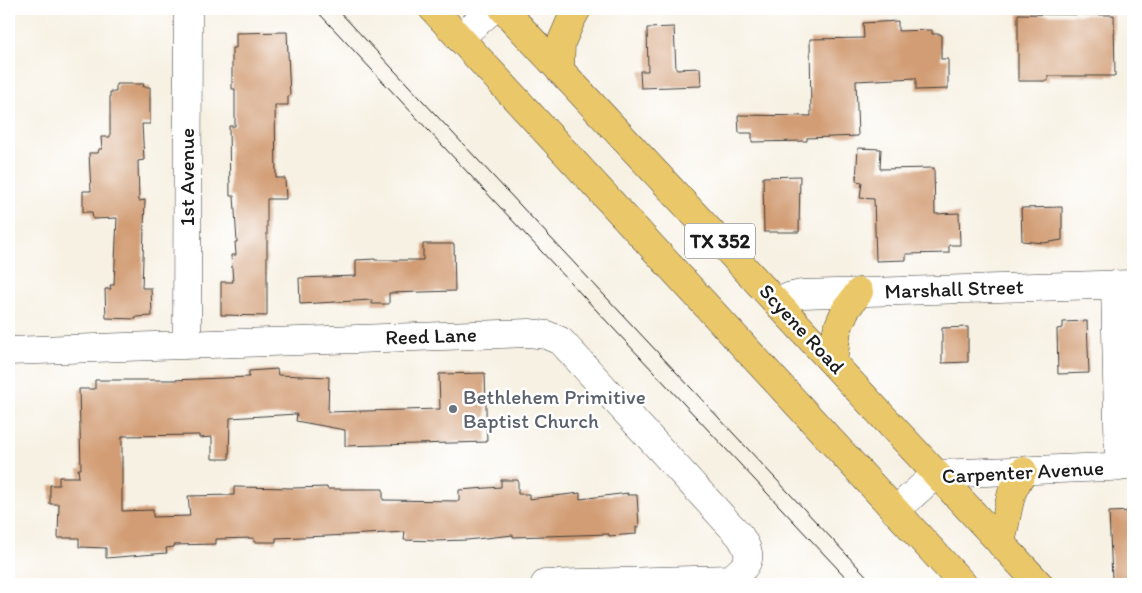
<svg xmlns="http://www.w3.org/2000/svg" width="1142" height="593" viewBox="0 0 1142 593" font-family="Itim,sans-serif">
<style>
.building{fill:#d29d74}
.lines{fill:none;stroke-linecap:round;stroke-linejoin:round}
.minor-casing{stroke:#3d3c3a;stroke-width:29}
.major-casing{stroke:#3d3c3a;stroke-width:29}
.minor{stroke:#fff;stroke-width:28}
.major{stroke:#eac769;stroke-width:28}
.tram{stroke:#1c1c1c;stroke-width:1}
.worship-dot{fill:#6b7280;stroke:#fff;stroke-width:2}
.labels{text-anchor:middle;stroke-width:5;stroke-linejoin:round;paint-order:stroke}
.shield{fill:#fff;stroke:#606060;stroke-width:1}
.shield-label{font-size:20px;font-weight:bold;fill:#1c1c1c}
.street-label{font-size:21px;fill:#1c1c1c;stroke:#fff}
.worship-label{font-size:21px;fill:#5b616d;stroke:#fff;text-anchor:start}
</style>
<rect width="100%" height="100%" fill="#fff"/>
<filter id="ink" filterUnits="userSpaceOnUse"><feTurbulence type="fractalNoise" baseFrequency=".02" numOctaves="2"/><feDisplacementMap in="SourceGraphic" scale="10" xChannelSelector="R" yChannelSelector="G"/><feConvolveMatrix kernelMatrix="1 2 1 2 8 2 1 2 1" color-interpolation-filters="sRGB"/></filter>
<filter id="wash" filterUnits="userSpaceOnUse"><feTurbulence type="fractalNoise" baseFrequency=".0096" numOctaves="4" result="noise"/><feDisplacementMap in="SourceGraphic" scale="20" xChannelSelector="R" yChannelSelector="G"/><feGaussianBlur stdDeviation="1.12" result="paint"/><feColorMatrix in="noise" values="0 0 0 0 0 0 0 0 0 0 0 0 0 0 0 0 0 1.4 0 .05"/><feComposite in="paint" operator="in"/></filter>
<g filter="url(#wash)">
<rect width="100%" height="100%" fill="#f7f1e3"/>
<g id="blocks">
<path class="building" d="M1018 14 1114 15 1115 76H1048V81H1018Z
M898 21V31L932 30V34H941V59H948V89L916 90V78L856 81 858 136 807 138V141L752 142V133H739L738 115 811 116 810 39 864 38 863 23Z
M674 27 676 69 700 68 701 86 641 88 640 71H648L647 28Z
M287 32 290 96H288V105H275L276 178H285L286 199H267V316L221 315V282H233L231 255H236L235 242H237L234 196H230L229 126H235V89H232V48H236V33Z
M116 84H144L143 87H150V124H142L144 160 138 161 139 201 145 200 142 288H151L152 316 136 317V319L106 318 105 289H111L110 285H114L117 218 93 219 92 212H83V191H91L89 153H98L99 149H102L101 137H110V92H116Z
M858 148 881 149 880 169 934 168 935 214 959 213 960 245H949V253L906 254V260L876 261 874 199 860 198 862 182 856 181Z
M800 176 799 232H764L763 177Z
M1062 207V240L1044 243 1022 241 1021 208Z
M423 244H454L455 291 389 293V304H372V300L300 304 299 278 356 276V260L375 259V260H423Z
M1087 321 1089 373 1058 374 1057 329 1063 328V322Z
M968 327V362L942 363V328Z
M277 369 278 375 329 377 328 412 440 409 439 374 485 373 487 442 345 446V430L296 421 297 414 230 418 229 459H212V437L199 438V435L122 436V511L153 510V517L190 516 188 496 234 495V487L293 488 327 487V489H383V500L459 501V490L501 487V480H518V494H529V499L580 493V499L628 493 627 495H637L639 527H636V534L609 536V534L513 537V535L467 540 436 541 404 540 405 532 328 536 276 538V542H254V538L216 539V544L174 545V547L166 548 167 553 106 558V548L79 547V538H58L59 504H50V485H59V477H79L78 469H81L79 389H95V380H172L249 377V371Z
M1133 511V578L1112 579 1109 512Z"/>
</g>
</g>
<g filter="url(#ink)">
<use href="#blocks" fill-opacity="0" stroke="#3d3c3a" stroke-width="1"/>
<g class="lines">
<defs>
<path id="minor" d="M459 38 493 9
M1115 284 1119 467
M775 300 802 294 1133 284
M187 345 188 9
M9 351 529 333 547 335 561 341 740 536C754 558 750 563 731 579L545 584
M895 511 936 474 1133 466"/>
<path id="major" d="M433 9 963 584
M503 9 1039 584
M560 71 561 43 571 20 577 9
M833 363 837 330 845 311 859 292
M1001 544 1008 509 1012 492 1023 471"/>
</defs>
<use href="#minor" class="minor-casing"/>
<use href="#major" class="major-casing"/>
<use href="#minor" class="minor"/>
<use href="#major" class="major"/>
<path class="tram" d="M315 9 852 584
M337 9 874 584"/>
</g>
</g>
<circle class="worship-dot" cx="453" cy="409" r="5"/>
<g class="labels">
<rect class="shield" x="685" y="223.5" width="70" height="35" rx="4"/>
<g class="shield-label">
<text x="720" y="248">TX 352</text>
</g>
<g class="street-label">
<text transform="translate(187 177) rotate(-90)" y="7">1st Avenue</text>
<text transform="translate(954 289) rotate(-2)" y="7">Marshall Street</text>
<text transform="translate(802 329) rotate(47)" y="7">Scyene Road</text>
<text transform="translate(431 336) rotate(-2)" y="7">Reed Lane</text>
<text transform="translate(1023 472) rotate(-3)" y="7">Carpenter Avenue</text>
</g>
<g class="worship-label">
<text x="463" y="404">Bethlehem Primitive<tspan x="463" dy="24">Baptist Church</tspan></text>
</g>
</g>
<rect width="1142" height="593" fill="none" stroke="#fff" stroke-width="30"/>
</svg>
